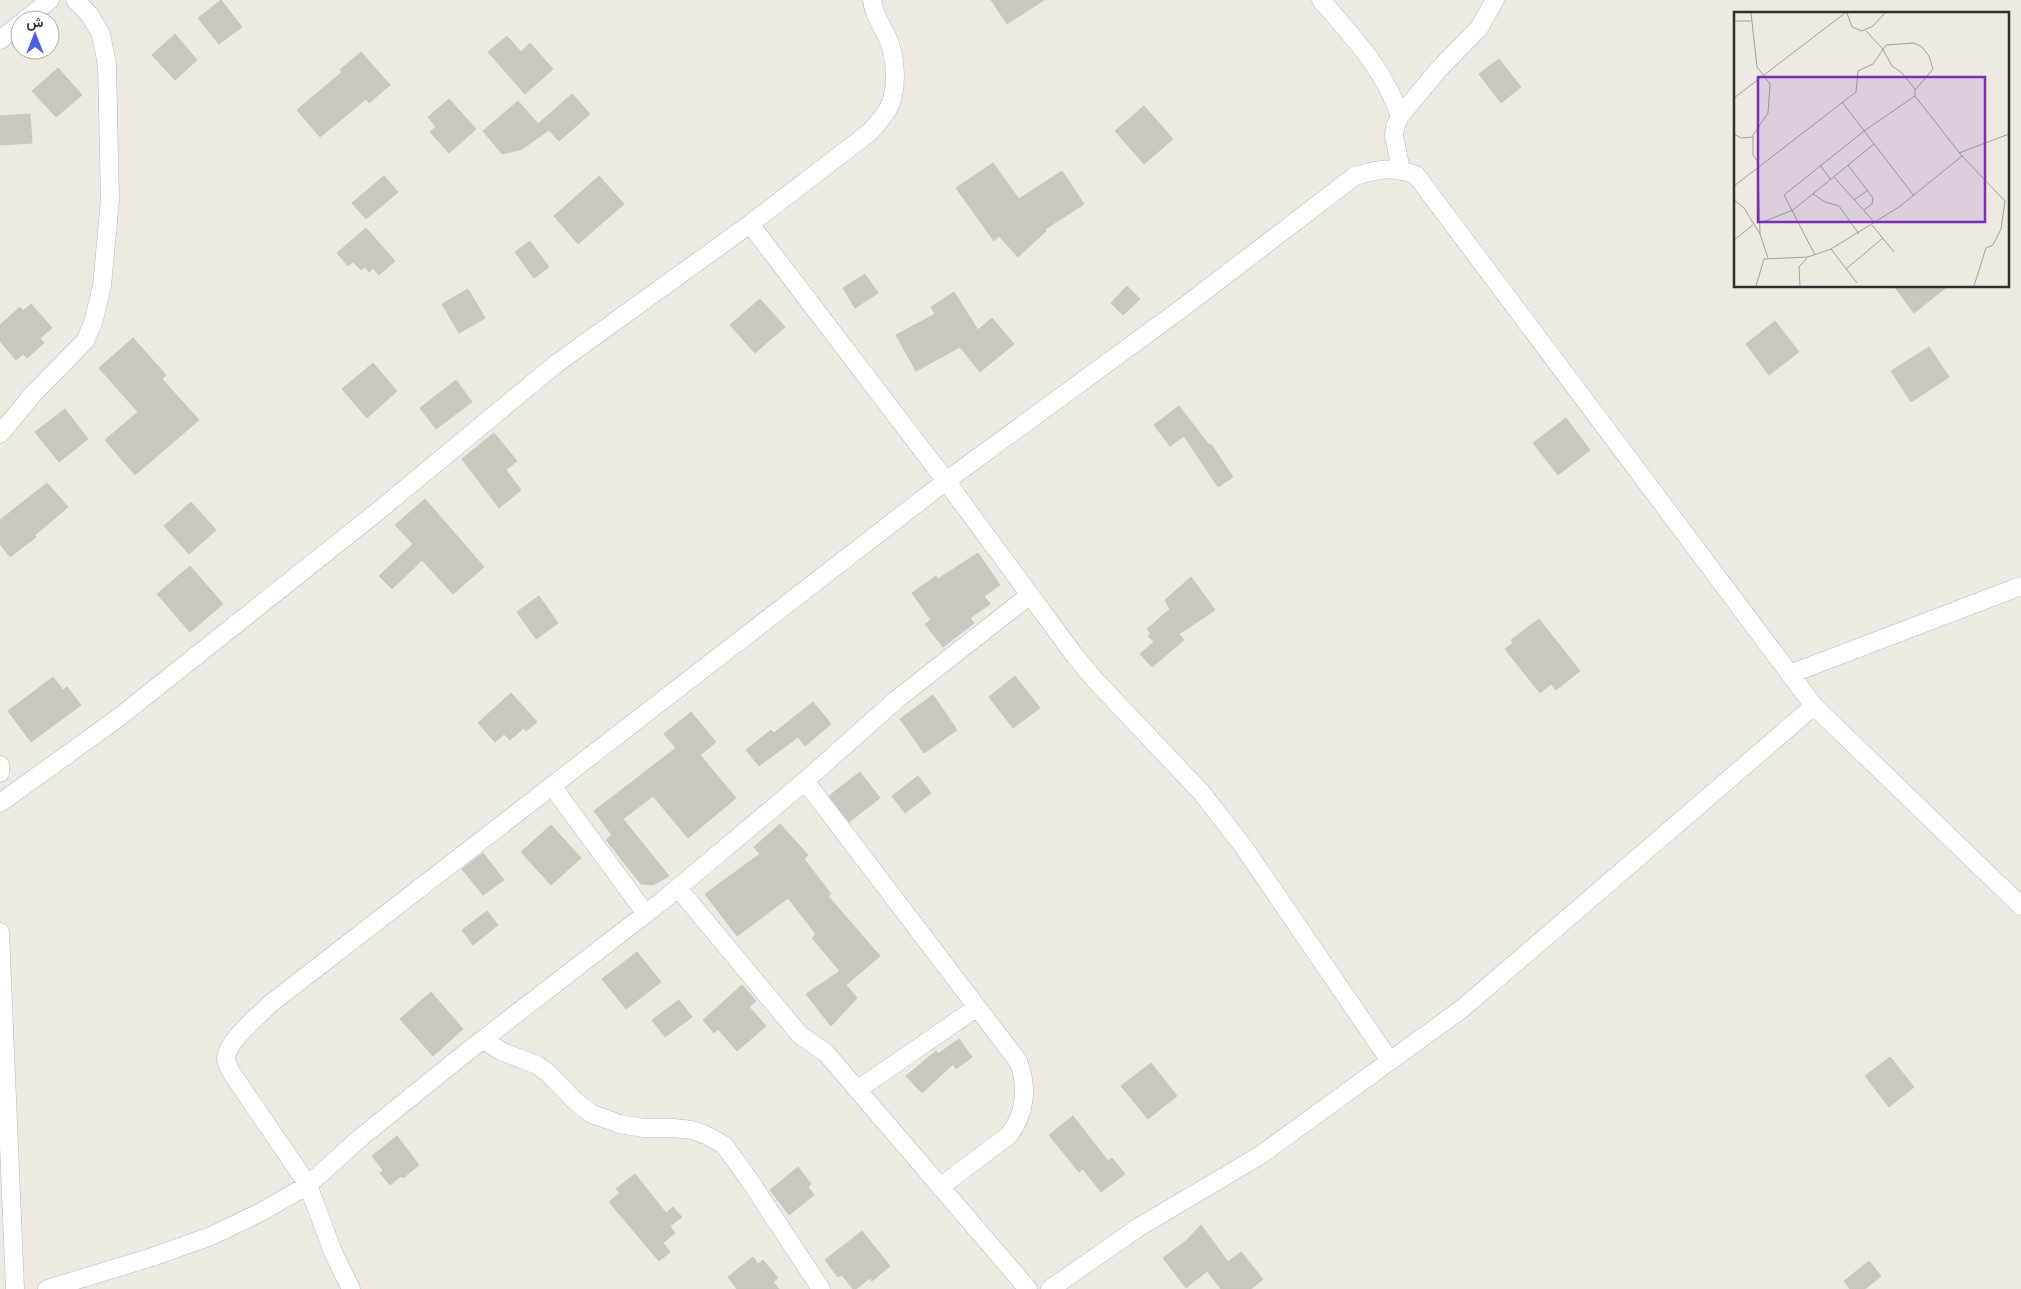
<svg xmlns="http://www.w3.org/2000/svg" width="2021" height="1289" viewBox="0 0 2021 1289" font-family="Mulish,Vazirmatn,sans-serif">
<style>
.building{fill:#cac6c0;stroke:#cac6bb}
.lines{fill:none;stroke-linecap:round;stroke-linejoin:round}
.street-casing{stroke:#b5b6c0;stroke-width:19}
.street{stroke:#fff;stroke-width:18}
.inset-road{fill:none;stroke:#a19f99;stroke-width:1}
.view{fill:#7b2cbf;fill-opacity:0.15;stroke:#7b2cbf;stroke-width:2.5}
.inset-edge{fill:none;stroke:#2e2e2e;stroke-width:2.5}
</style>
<rect width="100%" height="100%" fill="#eeeae1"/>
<path class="building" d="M221 0 242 27 219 44 198 18Z
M991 0H1044L1007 24Z
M175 34 197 60 175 80 152 55Z
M507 36 521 52 530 43 553 69 525 94 488 52Z
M361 52 390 85 369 103 366 99 320 137 297 110 342 72 340 70Z
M1499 59 1521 87 1501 103 1479 74Z
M58 68 82 95 56 117 32 91Z
M572 94 590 114 559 141 549 130 522 149 502 154 483 131 518 101 538 124Z
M449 99 476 129 449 153 430 132 436 127 428 117Z
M1144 106 1173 139 1144 164 1115 131Z
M30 114 32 143 0 145V116Z
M993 163 1019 199 1062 171 1084 204 1044 230 1046 231 1018 257 999 236 994 241 956 188Z
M384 176 398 192 366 219 352 203Z
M599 176 624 204 578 244 554 216Z
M366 228 395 261 379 275 373 268 369 272 365 267 361 270 353 262 348 266 337 253Z
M530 241 549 267 534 278 515 252Z
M865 274 878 293 855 308 843 288Z
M1127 286 1140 299 1123 315 1111 303Z
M1894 286H1948L1914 313Z
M468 289 485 318 459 333 442 304Z
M954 292 978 330 992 318 1014 344 980 372 960 347 916 371 896 335 935 314 931 307Z
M760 299 785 327 755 353 730 325Z
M31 304 52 328 40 338 44 343 27 358 23 354 16 360 0 341V325L20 307 23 311Z
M1775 321 1799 352 1769 375 1746 344Z
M133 338 166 375 162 379 199 420 135 475 105 440 138 412 99 368Z
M1929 347 1949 377 1911 402 1891 371Z
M373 363 397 391 367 418 342 389Z
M456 380 472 402 436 429 420 408Z
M1179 406 1209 445 1211 444 1233 477 1218 487 1184 436 1170 446 1154 425Z
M65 409 88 439 59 462 35 432Z
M1566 418 1590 450 1558 475 1533 443Z
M494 433 517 461 506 470 521 490 499 508 462 459Z
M47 483 68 507 35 535 36 537 10 557 0 544V520Z
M425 499 484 567 453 594 422 560 392 589 379 576 413 544 395 525Z
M191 502 216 530 189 554 164 526Z
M978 553 1000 585 984 596 990 604 970 618 974 623 943 647 925 624 931 620 912 593 936 576 938 579Z
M190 566 223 604 190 632 157 594Z
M1191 577 1215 610 1179 634 1184 640 1152 667 1140 654 1154 642 1148 636 1151 634 1147 629 1170 609 1165 600Z
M539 596 558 623 536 639 517 612Z
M1539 619 1580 671 1556 690 1551 684 1540 693 1505 649 1513 643 1511 640Z
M1015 676 1040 708 1013 728 989 697Z
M53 677 63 690 67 687 81 705 31 742 8 711Z
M511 693 537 722 526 731 524 728 510 740 504 734 495 742 478 723Z
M933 695 957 730 924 753 900 719Z
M813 702 831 724 805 746 798 737 759 766 746 750 771 730 774 733Z
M691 712 716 742 700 755 736 798 688 838 653 796 623 819 669 876 653 885 641 884 606 840 612 835 594 811 676 748 664 734Z
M860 772 880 798 849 822 829 796Z
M918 776 931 793 905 813 892 796Z
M780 824 808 855 804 859 831 894 828 896 880 956 846 985 857 998 831 1026 806 994 840 971 812 938 816 934 788 898 737 936 705 894 760 854 754 847Z
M551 825 581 858 551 885 521 852Z
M483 853 504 880 483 895 462 869Z
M487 911 498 925 473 945 462 930Z
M637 952 661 982 626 1009 602 979Z
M742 985 756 1001 749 1007 766 1026 737 1051 718 1029 714 1033 703 1020Z
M431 992 463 1029 433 1056 400 1019Z
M679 1000 692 1017 665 1037 652 1020Z
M959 1039 972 1057 956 1069 953 1064 922 1093 906 1076 936 1051 938 1054Z
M1890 1057 1914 1087 1889 1107 1865 1076Z
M1151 1063 1177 1096 1148 1119 1121 1086Z
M1073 1116 1108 1161 1112 1158 1125 1174 1101 1192 1083 1169 1079 1172 1049 1135Z
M397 1136 419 1165 403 1178 401 1176 390 1185 380 1173 383 1170 372 1156Z
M798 1167 811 1184 808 1187 814 1195 789 1215 770 1190Z
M635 1174 666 1213 673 1207 682 1217 670 1226 675 1233 663 1243 670 1252 659 1261 609 1202 620 1193 616 1189Z
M1201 1225 1228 1262 1241 1252 1263 1279 1251 1289H1221L1207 1271 1186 1288 1163 1258 1187 1240Z
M862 1231 890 1266 872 1281 870 1278 856 1289H853L842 1275 838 1277 825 1260Z
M753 1257 758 1264 763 1260 778 1278 773 1282 779 1289H737L728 1277Z
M1869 1261 1881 1276 1865 1289H1850L1844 1281Z"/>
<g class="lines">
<defs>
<path id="street" d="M1321 0C1353 37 1384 69 1400 116
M25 20 50 0
M0 40 20 24
M1401 170 1394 136 1395 127 1400 116 1439 69 1479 28 1495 0
M750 224 946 481 1075 656 1095 680 1201 792 1243 846 1390 1061
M0 434 34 393 85 341 93 323 102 286 110 200 107 65 101 34 89 14 75 0
M1790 674 2021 586
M0 765V773
M805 781 1018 1061C1028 1086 1026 1113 1009 1135L940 1187
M552 786 646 914
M0 803 118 718 377 512 556 364 750 224 870 132C877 124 884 117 889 107 898 89 896 57 888 39 882 25 874 16 872 0
M678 888 800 1035 826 1053 1028 1289
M0 932 15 1289
M483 1040 503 1052 537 1065 548 1073 575 1101 592 1114 620 1124 644 1128H673L692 1130 706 1135 724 1145 748 1178 821 1289
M857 1090 976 1008
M47 1289 152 1257 211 1236 261 1212 308 1185 360 1138 468 1051 661 902 805 781 896 700 1030 595
M351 1289 333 1252 308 1185 231 1072C229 1068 226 1063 226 1058 228 1040 258 1017 270 1004L946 481 1185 306 1355 176C1379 169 1392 166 1416 175L1814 706 2021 906
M1050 1289 1139 1227 1259 1156 1463 1008 1814 706"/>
</defs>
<use href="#street" class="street-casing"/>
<use href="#street" class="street"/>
</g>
<g transform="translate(1734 12)">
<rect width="275" height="275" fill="#eeeae1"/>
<path class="inset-road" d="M17 1 23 55 36 72 34 101 19 123V143L24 150 26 222 34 246M113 1 118 15 128 19 139 14 151 1M0 9H17M132 19 148 36 158 54 168 61 181 77M181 84 228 144 271 189 267 217 259 233 252 236 240 274M0 86 111 1M108 90 180 184M0 122 7 126 19 125M225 141 275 122M86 153 97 168M114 153 139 186 138 192 130 198M100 165 141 211M0 174 122 80 124 59 139 52 152 33 180 31 188 35 195 44 199 57 181 78V84M79 182 91 190 105 194 125 222M0 188 10 196 26 222M120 188 134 178M26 211 59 198 140 132M138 213 160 240M0 228 19 213M97 237 123 271M81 243 50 183 130 119 181 84M112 257 149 226M22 274 30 247 74 245 97 237 165 195 228 144M66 274 65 255 73 246"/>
<path class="view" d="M24 65H251V210H24Z"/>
<rect width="275" height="275" class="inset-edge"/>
</g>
<g transform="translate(35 35)"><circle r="24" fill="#ffffff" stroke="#ababab"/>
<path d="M0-4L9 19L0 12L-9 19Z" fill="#495ff4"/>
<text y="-8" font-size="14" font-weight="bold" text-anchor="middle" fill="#2e2e2e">ش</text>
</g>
</svg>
